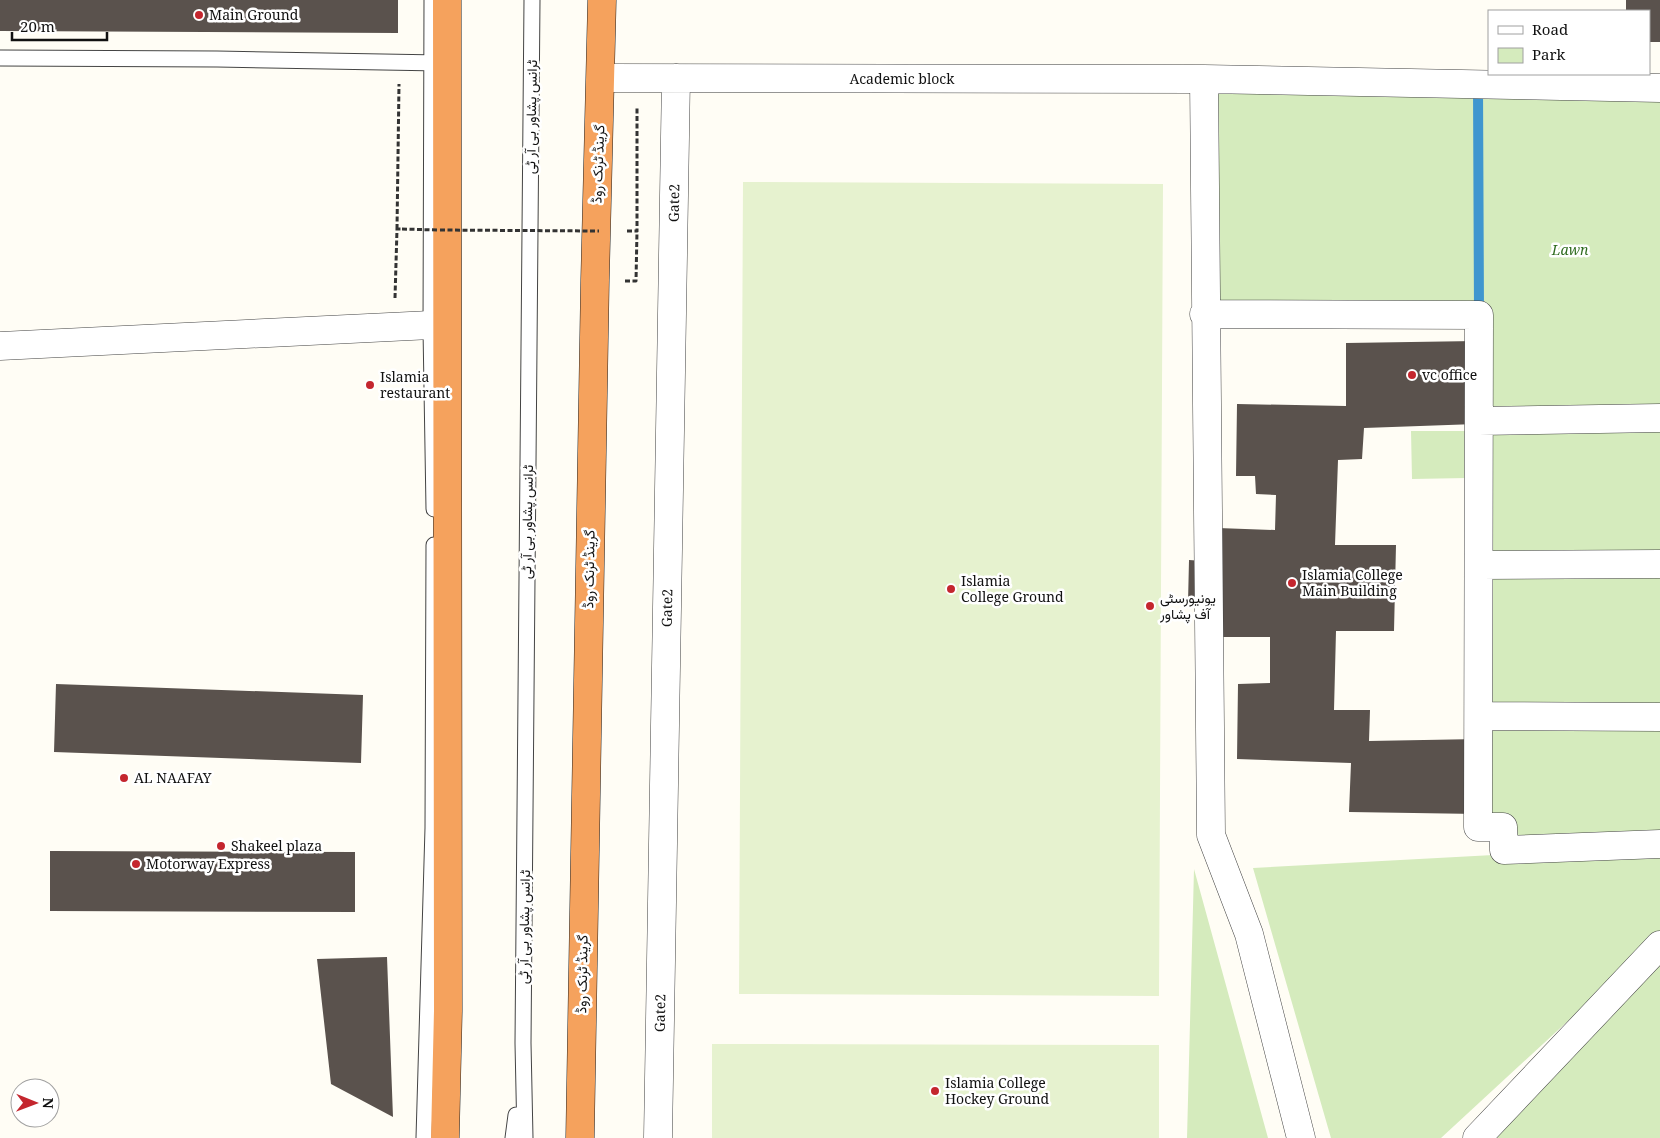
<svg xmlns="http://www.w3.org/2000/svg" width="1660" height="1138" viewBox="0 0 1660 1138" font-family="'Noto Serif',Vazirmatn,serif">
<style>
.green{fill:#d5ebbd}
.pitch{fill:#e6f2cf}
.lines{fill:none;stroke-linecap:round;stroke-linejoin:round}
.stream{stroke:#3f96cf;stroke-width:10}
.building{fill:#5a524d}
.lane-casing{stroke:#444;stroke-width:17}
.street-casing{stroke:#444;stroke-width:29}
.highway-casing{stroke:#222;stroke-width:29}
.path{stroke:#333;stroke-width:3;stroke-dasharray:5 2.5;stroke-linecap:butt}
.lane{stroke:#fff;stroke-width:15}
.street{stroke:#fff;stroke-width:28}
.highway{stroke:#f5a25d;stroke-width:28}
.path-bridge{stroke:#333;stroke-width:3;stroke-dasharray:5 2.5;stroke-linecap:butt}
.poi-dot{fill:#c4262e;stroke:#fff;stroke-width:2}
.labels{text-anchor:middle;stroke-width:5;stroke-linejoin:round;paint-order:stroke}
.poi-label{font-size:14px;fill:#111;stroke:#fff;text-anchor:start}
.street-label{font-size:14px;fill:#111;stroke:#fff}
.park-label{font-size:14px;font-style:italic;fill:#2f6b1f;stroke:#fff}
</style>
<rect width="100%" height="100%" fill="#fffdf5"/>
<path class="green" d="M1205 81 1660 84V417L1480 421 1479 250V314H1205Z
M1660 419V844L1505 850 1478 814 1480 422Z
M1411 431H1467V478L1412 479Z
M1660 846V936L1441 1138H1331L1253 868Z
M1194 869 1268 1138H1187Z
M1660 945V1138H1475Z"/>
<path class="pitch" d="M743 182 1163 184 1159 996 739 994Z
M712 1044 1159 1045V1138H712Z"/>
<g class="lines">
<path class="stream" d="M1478 86 1479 314"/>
</g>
<path class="building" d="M0 0H398V33L0 31Z
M1626 0H1660V42H1649V11H1626Z
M1476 341V424L1364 428 1362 459 1338 460 1335 545H1396L1394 631H1336L1334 710H1370L1369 741 1479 739 1478 814 1349 812 1351 763 1237 759 1238 684 1270 683V637H1217L1218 604 1188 603 1189 560 1218 562V528L1275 530 1276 495 1256 494 1255 476H1236L1237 404 1346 406V343Z
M56 684 363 695 361 763 54 752Z
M50 851 355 852V912L50 911Z
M387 957 393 1117 331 1084 317 959Z"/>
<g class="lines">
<defs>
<path id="lane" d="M432 0 431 329 434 509
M0 58 217 59 440 63
M424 1138 433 828 434 545
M513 1138 516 1115
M525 1138 523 1043 532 0"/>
<path id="street" d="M601 78 1204 79 1660 88
M1204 79 1211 835 1249 934 1301 1138
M1204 314 1479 315 1478 827H1503L1504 850 1660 844
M0 346 431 325
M1479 421 1660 418
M1480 565 1660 564
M1479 716 1660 717
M658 1138 676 78
M1477 1138 1660 945"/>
<path id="highway" d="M445 1138 448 1011 447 0
M580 1138 595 280 602 0"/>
</defs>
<use href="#lane" class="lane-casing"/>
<use href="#street" class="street-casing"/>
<use href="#highway" class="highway-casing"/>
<path class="path" d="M397 229 399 84
M627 231H637V107
M625 281H636L637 231
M395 298 397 229H402"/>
<use href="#lane" class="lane"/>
<use href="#street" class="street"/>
<use href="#highway" class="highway"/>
<path class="path-bridge" d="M402 229 437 230
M440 230 599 231"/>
</g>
<g class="poi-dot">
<circle cx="199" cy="15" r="5"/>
<circle cx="1412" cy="375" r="5"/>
<circle cx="370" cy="385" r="5"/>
<circle cx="1292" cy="583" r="5"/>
<circle cx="951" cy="589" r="5"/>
<circle cx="1150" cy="606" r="5"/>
<circle cx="124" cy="778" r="5"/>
<circle cx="221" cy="846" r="5"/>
<circle cx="136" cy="864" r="5"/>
<circle cx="935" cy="1091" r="5"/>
</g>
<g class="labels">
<g class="poi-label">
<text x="209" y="20">Main Ground</text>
<text x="1422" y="380">vc office</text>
<text x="380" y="382">Islamia<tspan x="380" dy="16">restaurant</tspan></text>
<text x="1302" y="580">Islamia College<tspan x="1302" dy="16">Main Building</tspan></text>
<text x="961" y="586">Islamia<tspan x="961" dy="16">College Ground</tspan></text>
<text x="1160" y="603">یونیورسٹی<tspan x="1160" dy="16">آف پشاور</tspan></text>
<text x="134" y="783">AL NAAFAY</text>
<text x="231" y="851">Shakeel plaza</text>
<text x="146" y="869">Motorway Express</text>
<text x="945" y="1088">Islamia College<tspan x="945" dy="16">Hockey Ground</tspan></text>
</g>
<g class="street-label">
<text x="902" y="84">Academic block</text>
<text transform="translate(531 117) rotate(-89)" y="5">ٹرانس پشاور بی آر ٹی</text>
<text transform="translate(598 164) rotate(-88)" y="5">گرینڈ ٹرنک روڈ</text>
<text transform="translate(674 203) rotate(-89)" y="5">Gate2</text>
<text transform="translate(527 522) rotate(-89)" y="5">ٹرانس پشاور بی آر ٹی</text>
<text transform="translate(589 569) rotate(-89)" y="5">گرینڈ ٹرنک روڈ</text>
<text transform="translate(667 608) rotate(-89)" y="5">Gate2</text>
<text transform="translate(524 927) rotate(-89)" y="5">ٹرانس پشاور بی آر ٹی</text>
<text transform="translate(582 974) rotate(-89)" y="5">گرینڈ ٹرنک روڈ</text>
<text transform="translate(660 1013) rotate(-89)" y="5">Gate2</text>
</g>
<g class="park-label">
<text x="1570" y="255">Lawn</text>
</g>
</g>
<rect x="1488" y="10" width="162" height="65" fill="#ffffff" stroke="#a0a0a0"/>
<rect x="1498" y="26" width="25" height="8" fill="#ffffff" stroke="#a0a0a0"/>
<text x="1532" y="35" font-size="15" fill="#111111">Road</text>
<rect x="1498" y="48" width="25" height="15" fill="#d5ebbd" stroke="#a0a0a0"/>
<text x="1532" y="60" font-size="15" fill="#111111">Park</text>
<g transform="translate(35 1103) rotate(91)"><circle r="24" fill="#ffffff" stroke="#a0a0a0"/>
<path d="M0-4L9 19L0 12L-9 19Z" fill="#c4262e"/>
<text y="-8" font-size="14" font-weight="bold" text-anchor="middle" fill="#111111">N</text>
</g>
<path d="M12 32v8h95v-8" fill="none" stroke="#111111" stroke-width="2.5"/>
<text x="20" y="32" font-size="15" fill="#111111" stroke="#ffffff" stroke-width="4" paint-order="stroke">20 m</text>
</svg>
